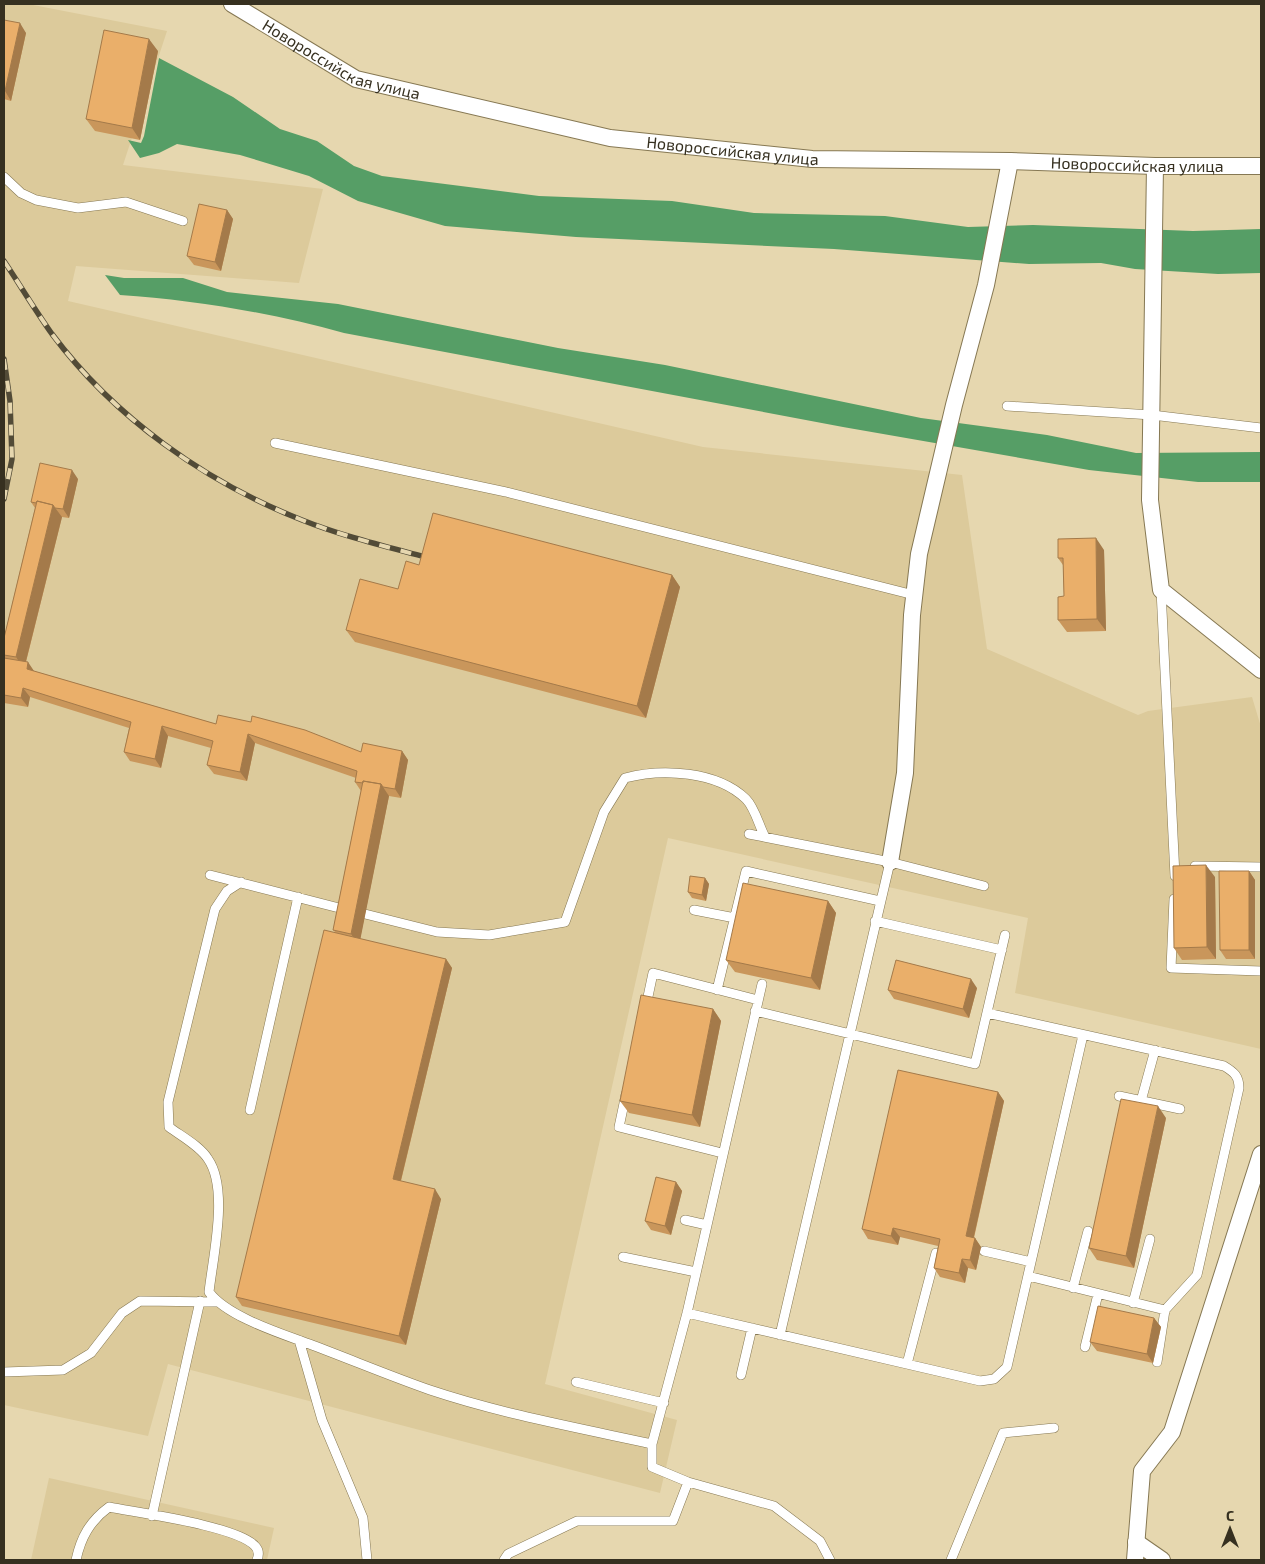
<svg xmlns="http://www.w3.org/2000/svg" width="1265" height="1564" viewBox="0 0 1265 1564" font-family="'Exo 2',sans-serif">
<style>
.built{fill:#dcca9b}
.water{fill:#569e66}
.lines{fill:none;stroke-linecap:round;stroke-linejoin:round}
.service-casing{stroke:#867853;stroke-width:10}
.minor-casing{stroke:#867853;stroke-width:18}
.service{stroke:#fff;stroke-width:9}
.minor{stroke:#fff;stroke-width:16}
.rail-casing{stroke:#524b37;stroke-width:5.5}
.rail{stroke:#e6d7af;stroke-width:4;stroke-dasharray:11;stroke-linecap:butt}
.wall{fill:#c9965b}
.shaded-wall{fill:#a47a4a}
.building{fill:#eaaf6a;stroke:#a47a4a}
.labels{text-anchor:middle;stroke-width:4.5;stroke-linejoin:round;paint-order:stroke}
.street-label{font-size:16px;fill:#363020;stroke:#e6d7af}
</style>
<rect width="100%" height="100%" fill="#e6d7af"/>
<path class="built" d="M4 4H28L167 31 123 165 323 189 299 283 76 266 68 301 703 447 962 475 987 649 1138 715 1148 711 1252 697 1261 727V1049L1015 993 1028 918 668 838 545 1384 677 1420 660 1493 168 1364 148 1436 4 1405Z
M49 1478 274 1528 267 1560H31Z"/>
<path class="water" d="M159 58 233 97 280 129 317 141 354 166 382 176 539 196 672 201 754 213 885 216 968 227 1033 225 1193 231 1261 229V273L1218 274 1135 269 1101 263 1029 264 834 249 576 237 445 226 358 201 309 176 240 155 177 144 159 153 140 158 128 140 141 143 144 136Z
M105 275 124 278H183L227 292 338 304 558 348 665 365 921 418 1047 435 1136 453 1261 452V482H1198L1089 470 843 427 344 333C272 313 195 300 120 295Z"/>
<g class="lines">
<defs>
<path id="service" d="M4 177 21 193 36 200 78 208 126 202 183 221
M1007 406 1152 415 1261 428
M275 443 506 492 914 595
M1161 590 1175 876
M749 834 890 862 984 886
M1195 866 1261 867
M210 875 347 910
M241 882 227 891 215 909 168 1102 169 1127C181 1136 200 1146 208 1159 229 1189 213 1256 209 1292 227 1317 283 1334 312 1345 352 1360 390 1376 430 1390 502 1414 578 1428 652 1444
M1174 899 1171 968 1261 971
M694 910 735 918
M365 914 437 932 489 935 565 922 604 812 625 778C662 768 717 771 746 799 755 808 759 826 765 837
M875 921 1002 950
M762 984 687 1313 652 1444V1467L688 1482 774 1506 820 1541 830 1560
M717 990 746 871 880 901
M646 1006 653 973 758 1000
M755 1011 975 1064 1005 935
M987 1013 1224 1066C1234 1072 1239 1076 1239 1088L1197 1275 1165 1310 1157 1362
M626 1094 619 1127 722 1153
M1119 1096 1180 1109
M1141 1101 1155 1050
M250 1110 298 897
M685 1220 707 1225
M984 1251 1031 1262
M623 1257 696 1272
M1028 1276 1165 1310
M1073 1288 1088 1231
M1133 1303 1150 1239
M687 1313 980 1381 994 1379 1007 1367 1083 1035
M780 1335 890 862
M299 1340 322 1420 363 1518 367 1560
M1085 1347 1098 1294
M907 1364 936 1253
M4 1372 63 1370 91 1353 122 1313 140 1301 216 1302
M741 1375 752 1328
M576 1382 664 1403
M152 1516 200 1301
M76 1560C81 1537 90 1521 109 1507 139 1513 237 1526 255 1546 259 1550 259 1555 257 1560
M504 1560 508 1554 577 1521H673L688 1482
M951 1560 1003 1433 1054 1428"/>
<g id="minor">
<path id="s1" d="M232 4 356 79 610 138 812 159 1010 161 1155 166H1261"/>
<path d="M1155 166 1150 500 1161 590 1261 670"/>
<path d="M890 862 905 773 912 615 919 554 954 405 986 285 1010 161"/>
<path d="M1136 1542 1162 1560"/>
<path d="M1135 1560 1142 1471 1172 1432 1261 1154"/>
</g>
</defs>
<use href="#service" class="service-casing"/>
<use href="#minor" class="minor-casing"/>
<use href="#service" class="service"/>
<use href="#minor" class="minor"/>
<defs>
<path id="rail" d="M4 261C20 285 35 310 52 334 114 417 205 482 302 520 342 536 384 546 425 557
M4 359 10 401 12 459 4 499"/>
</defs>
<use href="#rail" class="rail-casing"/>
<use href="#rail" class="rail"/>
</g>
<path class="wall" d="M4 20 26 33 11 101 4 99Z
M158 51 140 140 95 131 86 119Z
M227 210 233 219 221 271 194 265 187 256Z
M78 479 69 518 62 517 26 662 34 671 216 724 361 752 402 751 408 760 401 798 389 796 360 939 446 959 452 968 401 1181 441 1199 406 1345 242 1306 236 1297 335 932 333 930 361 791 355 782 356 778 255 743 247 781 214 774 207 765 211 748 168 736 161 768 130 761 124 752 129 728 30 697 28 707 4 703V638L35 508 31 502Z
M1104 550 1106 631 1067 632 1058 620 1064 596 1063 565 1058 558Z
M419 565 672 575 680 587 646 718 355 642 346 630 398 589Z
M1249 871 1255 880V959H1226L1220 950Z
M1215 877 1216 959 1182 960 1174 948Z
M705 878 709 884 706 901 692 898 688 892Z
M828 901 836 913 820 990 735 972 726 960Z
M977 988 969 1018 894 999 888 990Z
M713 1009 721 1021 700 1127 629 1113 620 1101Z
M998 1092 1004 1101 974 1238H975L981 1247 976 1270 968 1268 965 1283 940 1277 934 1268 938 1246 900 1237 898 1245 868 1239 862 1229Z
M1166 1118 1134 1268 1097 1260 1089 1248Z
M676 1182 682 1191 671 1235 651 1230 645 1221Z
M1154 1318 1161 1327 1153 1363 1097 1351 1090 1342Z"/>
<path class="shaded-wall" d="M20 23 26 33 11 101 5 91Z
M149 39 158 51 140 140 132 128Z
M227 210 233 219 221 271 215 262Z
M72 470 78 479 69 518 63 509Z
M53 505 62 517 24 669 16 657Z
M1096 538 1104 550 1106 631 1097 619Z
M672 575 680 587 646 718 637 706Z
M28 662 34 671 27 669Z
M23 688 30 697 28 707 21 698Z
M162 726 168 736 161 768 155 759Z
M248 734 255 743 247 781 240 772Z
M402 751 408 760 401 798 395 789Z
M381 784 389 796 359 946 351 934Z
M1206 865 1215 877 1216 959 1207 947Z
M1249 871 1255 880V959L1249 950Z
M705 878 709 884 706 901 702 895Z
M828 901 836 913 820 990 811 978Z
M446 959 452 968 399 1188 393 1179Z
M971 979 977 988 969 1018 963 1009Z
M713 1009 721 1021 700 1127 692 1115Z
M998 1092 1004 1101 972 1245 966 1236Z
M1158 1106 1166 1118 1134 1268 1126 1256Z
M676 1182 682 1191 671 1235 665 1226Z
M435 1189 441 1199 406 1345 399 1336Z
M893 1228 900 1237 898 1245 891 1236Z
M975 1238 981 1247 976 1270 970 1260Z
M962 1259 968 1268 965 1283 959 1273Z
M1154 1318 1161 1327 1153 1363 1147 1354Z"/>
<path class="building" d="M4 20 20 23 5 91H4Z
M104 30 149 39 132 128 86 119Z
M199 204 227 210 215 262 187 256Z
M40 463 72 470 63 509 55 508 53 505 37 501 36 503 31 502Z
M37 501 53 505 16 657 4 655V638Z
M433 513 672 575 637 706 346 630 360 579 398 589 406 561 419 565Z
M1096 538 1097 619 1058 620V597L1064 596 1063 558H1058V539Z
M4 658 28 662 27 669 216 724 218 715 251 722 252 716 305 730 361 752 363 743 402 751 395 789 383 787 381 784 363 781V783L355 782 357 771 248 734 240 772 207 765 213 741 162 726 155 759 124 752 131 722 23 688 21 698 4 695Z
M363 781 381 784 351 934 333 930Z
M1206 865 1207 947 1174 948 1173 866Z
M1219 871H1249V950H1220Z
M690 876 705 878 702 895 688 892Z
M743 883 828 901 811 978 726 960Z
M324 930 446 959 393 1179 435 1189 399 1336 236 1297Z
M896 960 971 979 963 1009 888 990Z
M641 995 713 1009 692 1115 620 1101Z
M898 1070 998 1092 966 1236 975 1238 970 1260 962 1259 959 1273 934 1268 940 1239 893 1228 891 1236 862 1229Z
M1121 1099 1158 1106 1126 1256 1089 1248Z
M656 1177 676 1182 665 1226 645 1221Z
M1098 1306 1154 1318 1147 1354 1090 1342Z"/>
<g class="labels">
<g class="street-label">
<text dy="6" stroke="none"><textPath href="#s1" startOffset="124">Новороссийская улица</textPath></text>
<text dy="6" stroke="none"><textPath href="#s1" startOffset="529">Новороссийская улица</textPath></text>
<text dy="6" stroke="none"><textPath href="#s1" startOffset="934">Новороссийская улица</textPath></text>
</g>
</g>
<rect width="1265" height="1564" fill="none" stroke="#363020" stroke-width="10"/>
<g transform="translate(1230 1529)" stroke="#e6d7af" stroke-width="4" paint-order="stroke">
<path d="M0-4L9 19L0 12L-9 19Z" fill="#363020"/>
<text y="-8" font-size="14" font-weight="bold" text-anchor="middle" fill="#363020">С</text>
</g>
</svg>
